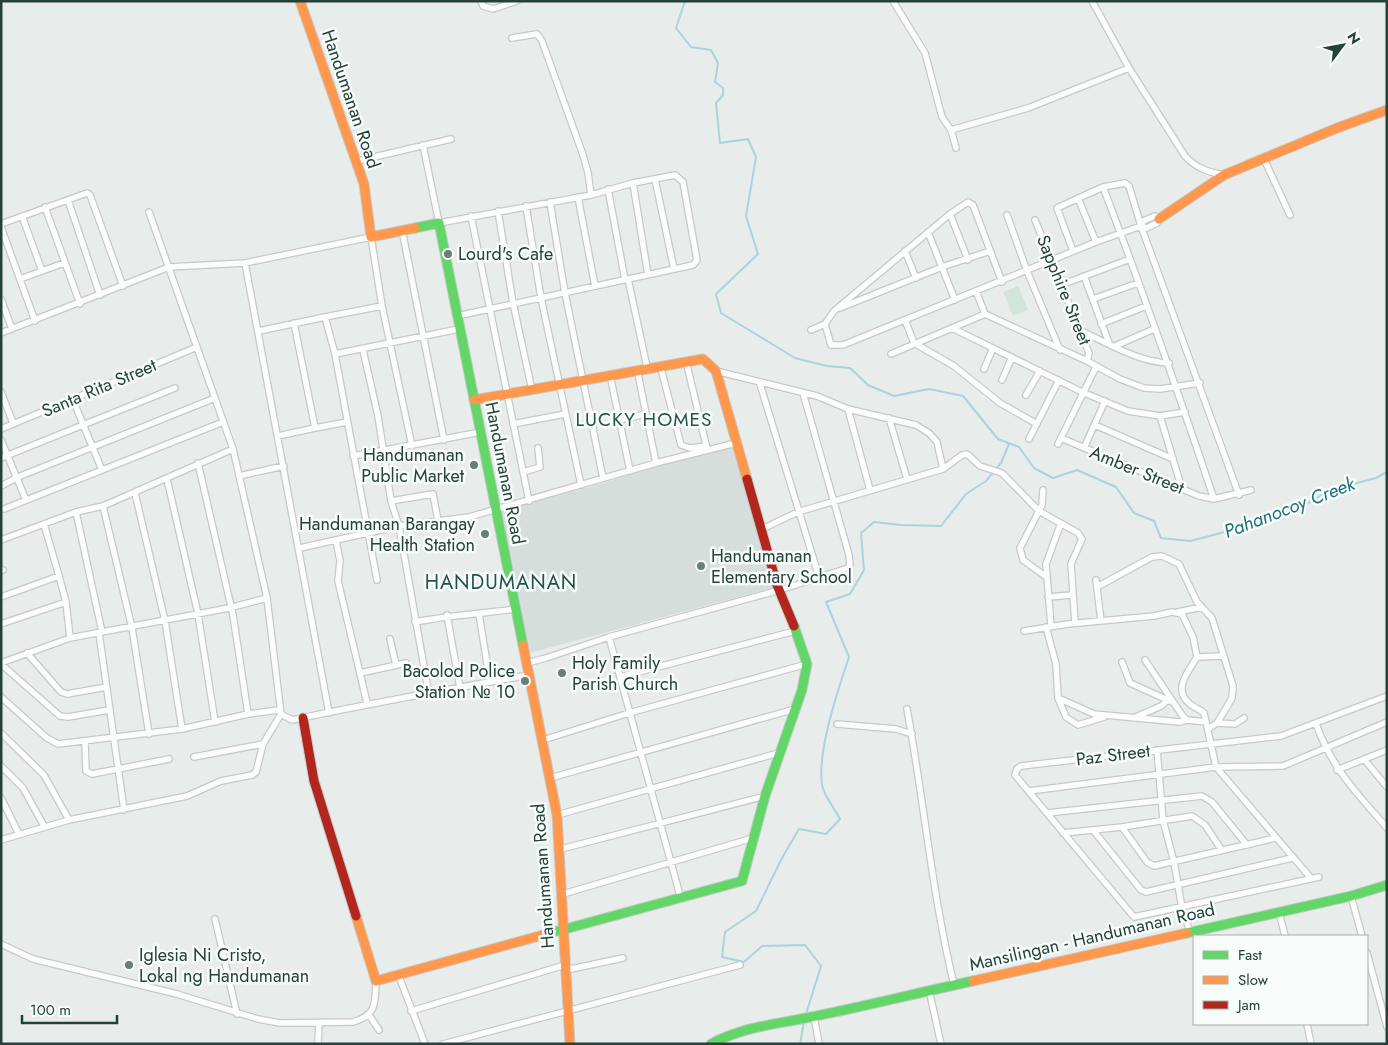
<svg xmlns="http://www.w3.org/2000/svg" width="1388" height="1045" viewBox="0 0 1388 1045" font-family="Jost,sans-serif">
<style>
.built{fill:#d6dedb}
.green{fill:#d1e6d8}
.lines{fill:none;stroke-linecap:round;stroke-linejoin:round}
.stream{stroke:#a9d4db;stroke-width:2}
.street-casing{stroke:#c5cac8;stroke-width:8}
.fast-casing{stroke:#c3cbc8;stroke-width:11}
.slow-casing{stroke:#c3cbc8;stroke-width:11}
.jam-casing{stroke:#c3cbc8;stroke-width:11}
.street{stroke:#fcfcfc;stroke-width:5.5}
.fast{stroke:#63d668;stroke-width:9}
.slow{stroke:#ff974d;stroke-width:9}
.jam{stroke:#b3261e;stroke-width:9}
.poi-dot{fill:#697e78;stroke:#f7fbf9;stroke-width:2}
.labels{text-anchor:middle;stroke-width:5;stroke-linejoin:round;paint-order:stroke}
.street-label{font-size:18px;fill:#24423a;stroke:#f7fbf9}
.poi-label{font-size:18px;fill:#24423a;stroke:#f7fbf9;text-anchor:start}
.neighbourhood-label{font-size:19px;letter-spacing:1px;fill:#1f5548;stroke:#f7fbf9}
.water-label{font-size:19px;font-style:italic;fill:#1c6f80;stroke:#f7fbf9}
.quarter-label{font-size:20px;letter-spacing:1px;fill:#1f5548;stroke:#f7fbf9}
</style>
<rect width="100%" height="100%" fill="#e8edeb"/>
<path class="built" d="M734 446 775 587 530 653 502 511 611 481 671 460Z"/>
<path class="green" d="M1018 286 1028 310 1013 316 1003 292Z"/>
<g class="lines">
<path class="stream" d="M685 1 676 28 691 47 711 50 718 63 715 82 723 88V95L716 103 720 143 748 139 756 157 746 216 758 254 716 294 721 313 795 358 827 366 850 368 868 385 894 396 929 389 963 396 998 439 1019 447 1034 468 1053 478 1077 470 1116 487 1134 513 1154 521 1161 538 1190 541 1256 524 1305 505 1330 490 1376 478 1387 472
M806 1014 821 966 805 945 762 946 744 962 722 957 725 932 756 911 782 858 799 829 826 834 840 819C835 809 824 796 822 785 817 751 838 690 849 657L826 602 850 594 864 570 861 533 874 522 901 525 941 526 966 494 986 481 1001 463 1009 444
M800 1044 804 1021"/>
<defs>
<path id="street" d="M481 1 483 6 493 9 517 1
M893 1 925 53 942 117 951 130
M1092 1 1129 68
M512 38 537 34 542 41 583 155 588 173 591 195
M423 145 439 223 591 195 633 183 675 175 683 182 697 260 693 265 457 316
M956 148 951 130 1028 108 1129 68 1185 156C1196 168 1208 172 1224 175
M1264 159 1290 215
M357 161 451 139
M655 179 674 269
M633 183 648 275
M1103 187C1143 291 1179 395 1214 499
M608 189 625 280
M578 197 595 286
M1078 198 1096 242
M68 200 100 295
M550 202 565 293 603 478
M526 206 541 298 581 485
M45 207 80 304
M498 211 513 303 532 390
M149 212 233 449 267 598 281 714 292 720C371 703 450 689 529 675
M950 214 968 260
M1007 215 1027 271 1060 350
M22 216 42 271
M471 216 529 501
M1035 220 1089 353 1087 361
M1 224 87 193 90 195 123 286
M1 227 35 321
M402 230 444 440
M928 232 955 300
M905 251 916 278
M1073 251 1057 208 1103 187 1125 183 1129 186 1141 226 1239 495
M245 263 329 713
M1084 276 1109 343
M20 279 64 263
M628 279 647 367
M1061 285 1130 259
M976 291 985 314
M1 299 12 329
M1093 299 1138 283
M840 308 942 267 990 251
M325 317 382 306
M905 320 914 343 954 366 1000 403 1037 424
M825 324 831 345H843L1096 242 1141 226 1147 228 1157 223 1159 219 1155 216 1143 221 1141 226
M1101 324 1146 306
M952 328 1082 392 1128 411 1160 416 1185 412
M811 330 825 324 834 311 950 214 968 202 973 205 1002 282
M1079 330C1108 343 1138 362 1169 363
M259 331 325 317 335 354 377 580
M1 333 169 267 245 263 371 237 382 306 412 446
M1115 346 1154 329
M363 350 378 416 391 501 399 526 429 695
M335 354 459 329
M891 354 985 314 1087 361 1120 379 1144 388 1160 389 1200 383
M686 361 707 449
M660 365 681 445 690 448 706 446
M637 369 656 463
M984 369 993 348
M716 371 817 396 848 409 916 425 929 433 937 442 943 469 798 512 762 529
M610 375 630 471
M1002 380 1012 357
M760 384 819 577
M1 392 13 423
M1026 395 1040 371
M73 400 102 470
M848 409 870 490
M1160 416 1182 489
M889 418 907 479
M620 420 646 414
M513 424 565 414
M1095 425 1173 459
M315 428 347 422
M1 429 197 347
M278 436 315 428 294 323
M1061 438 1199 496 1214 499 1251 490
M1029 439 1059 380
M1 440 26 500
M1058 444 1096 367
M1084 448 1105 401
M353 456 481 432
M1 458 175 388
M198 463 233 615 248 714
M943 469 962 455 967 454 980 466 1002 473 1039 511 1078 533 1082 539 1071 564 1075 623
M523 472 540 467 538 448
M239 476 284 466
M167 479 198 614 215 722
M1 486 18 477 215 398
M1043 490 1042 505 1020 548 1023 560 1045 576
M135 493 165 621 182 729
M391 501 433 494 438 521
M103 506 132 628 149 734
M4 509 223 422
M76 512 102 632
M44 524 59 576
M1 540 76 512 103 506 233 449
M300 548 336 540
M1 570H3
M1096 580 1101 621
M1097 587 1152 557 1162 556 1179 564 1197 602 1212 618 1233 686 1232 698 1225 710 1217 723 1208 729
M1 597 59 576 66 602 70 638
M1048 597 1072 595
M1178 612 1202 607
M479 614 490 682
M447 615 460 688
M415 622C449 615 482 614 516 609
M1 624 66 602
M1051 626 1046 564 1061 523
M1046 627 1056 664 1058 698 1094 714 1180 722 1187 720
M1024 631 1068 624 1154 616 1172 612 1182 614 1193 637 1197 657C1188 672 1172 690 1190 704 1194 708 1200 709 1204 713L1216 767 1310 877
M99 633 124 810
M609 637C633 724 657 811 681 899
M390 639 396 665
M27 653 61 692 67 694 107 687
M1197 657 1224 656
M1145 660 1182 715 1187 720 1206 722
M1122 662 1130 683 1172 702
M1 663 70 638 229 608 267 598
M527 663 546 658 609 637 780 590 848 568 850 565 849 555 803 393
M1 664 60 716 68 717 109 710
M360 673 406 663
M620 677 795 631
M1 697 47 738 58 744 182 729 248 714 279 710
M1058 698 1066 717 1078 725 1104 717
M367 703 338 581 340 561 336 540 399 526 469 517 656 463 736 443
M907 709C924 801 932 894 954 985
M1136 717 1161 706 1167 701
M1217 723 1235 724 1244 718
M837 724 896 729 912 734
M1316 724C1333 770 1356 792 1387 828
M1 733 44 775 69 820 1 840
M543 740 629 713 807 664
M85 742 86 771 92 774 169 759
M1157 750 1163 820 1174 862 1182 908 1190 932
M194 757 263 744
M1364 759 1387 787
M1 766 23 788 44 826
M1337 770 1387 750
M550 778 795 709
M1029 791 1216 767 1283 766 1387 722
M1 798 19 834
M1047 813 1202 796 1212 802 1247 845
M557 815 782 752
M69 820 187 796 221 781 252 775 256 772 263 744 281 714
M1122 827 1147 862 1154 866 1276 838
M1093 830 1141 890 1146 892 1292 858
M1063 833 1122 827 1192 816 1205 825 1221 849
M561 849 765 796
M1319 877 1134 917 1015 775 1017 769 1021 766 1281 736 1387 696
M563 894 753 838
M1351 896 1362 936
M1279 912 1285 936
M215 919 237 1014
M1 944 33 959 177 994 258 1019 280 1023 353 1022C377 1015 375 1003 376 981
M1367 953 1387 1027
M566 970 623 958
M398 974 425 1044
M929 990 941 1044
M411 1011 565 965
M369 1015 379 1030
M814 1016 819 1044
M1307 1024 1311 1044
M318 1044 319 1023
M443 1044 740 965"/>
<path id="fast" d="M415 228 439 223 523 645
M1187 933 1351 896 1387 885
M543 935 742 881 765 796 802 690 807 664 794 626
M711 1044C742 1027 772 1025 806 1018 862 1007 917 993 973 981"/>
<path id="slow" d="M300 1 364 184 371 237 415 228
M1159 219 1224 175 1337 128 1387 110
M474 400 703 359 716 371 747 479
M523 645 557 815 570 1044
M356 916 376 981 543 935
M973 981 1187 933"/>
<path id="jam" d="M747 479 777 585 794 626
M303 718 314 781 356 916"/>
</defs>
<use href="#street" class="street-casing"/>
<use href="#fast" class="fast-casing"/>
<use href="#slow" class="slow-casing"/>
<use href="#jam" class="jam-casing"/>
<use href="#street" class="street"/>
<use href="#fast" class="fast"/>
<use href="#slow" class="slow"/>
<use href="#jam" class="jam"/>
</g>
<g class="poi-dot">
<circle cx="448" cy="254" r="5"/>
<circle cx="474" cy="465" r="5"/>
<circle cx="485" cy="534" r="5"/>
<circle cx="701" cy="566" r="5"/>
<circle cx="562" cy="673" r="5"/>
<circle cx="525" cy="681" r="5"/>
<circle cx="129" cy="965" r="5"/>
</g>
<g class="labels">
<g class="street-label">
<text transform="translate(351 99) rotate(71)" y="6">Handumanan Road</text>
<text transform="translate(1064 290) rotate(68)" y="6">Sapphire Street</text>
<text transform="translate(99 388) rotate(-23)" y="6">Santa Rita Street</text>
<text transform="translate(1137 470) rotate(22)" y="6">Amber Street</text>
<text transform="translate(505 473) rotate(79)" y="6">Handumanan Road</text>
<text transform="translate(1113 755) rotate(-7)" y="6">Paz Street</text>
<text transform="translate(543 876) rotate(-94)" y="6">Handumanan Road</text>
<text transform="translate(1092 937) rotate(-13)" y="6">Mansilingan - Handumanan Road</text>
</g>
<g class="poi-label">
<text x="458" y="260">Lourd's Cafe</text>
<text x="464" y="461" text-anchor="end">Handumanan<tspan x="464" dy="21">Public Market</tspan></text>
<text x="475" y="530" text-anchor="end">Handumanan Barangay<tspan x="475" dy="21">Health Station</tspan></text>
<text x="711" y="562">Handumanan<tspan x="711" dy="21">Elementary School</tspan></text>
<text x="572" y="669">Holy Family<tspan x="572" dy="21">Parish Church</tspan></text>
<text x="515" y="677" text-anchor="end">Bacolod Police<tspan x="515" dy="21">Station № 10</tspan></text>
<text x="139" y="961">Iglesia Ni Cristo,<tspan x="139" dy="21">Lokal ng Handumanan</tspan></text>
</g>
<g class="neighbourhood-label">
<text x="644" y="426">LUCKY HOMES</text>
</g>
<g class="water-label">
<text transform="translate(1289 507) rotate(-21)" y="7">Pahanocoy Creek</text>
</g>
<g class="quarter-label">
<text x="501" y="589">HANDUMANAN</text>
</g>
</g>
<rect width="1388" height="1045" fill="none" stroke="#24423a" stroke-width="5"/>
<rect x="1193" y="935" width="175" height="90" fill="#f7fbf9" stroke="#a3b1ad"/>
<rect x="1203" y="951" width="25" height="8" fill="#63d668" stroke="#a3b1ad"/>
<text x="1238" y="960" font-size="15" fill="#24423a">Fast</text>
<rect x="1203" y="976" width="25" height="8" fill="#ff974d" stroke="#a3b1ad"/>
<text x="1238" y="985" font-size="15" fill="#24423a">Slow</text>
<rect x="1203" y="1001" width="25" height="8" fill="#b3261e" stroke="#a3b1ad"/>
<text x="1238" y="1010" font-size="15" fill="#24423a">Jam</text>
<g transform="translate(1343 45) rotate(58)" stroke="#f7fbf9" stroke-width="4" paint-order="stroke">
<path d="M0-4L9 19L0 12L-9 19Z" fill="#24423a"/>
<text y="-8" font-size="14" font-weight="bold" text-anchor="middle" fill="#24423a">N</text>
</g>
<path d="M22 1015v8h95v-8" fill="none" stroke="#24423a" stroke-width="2.5"/>
<text x="30" y="1015" font-size="15" fill="#24423a" stroke="#f7fbf9" stroke-width="4" paint-order="stroke">100 m</text>
</svg>
